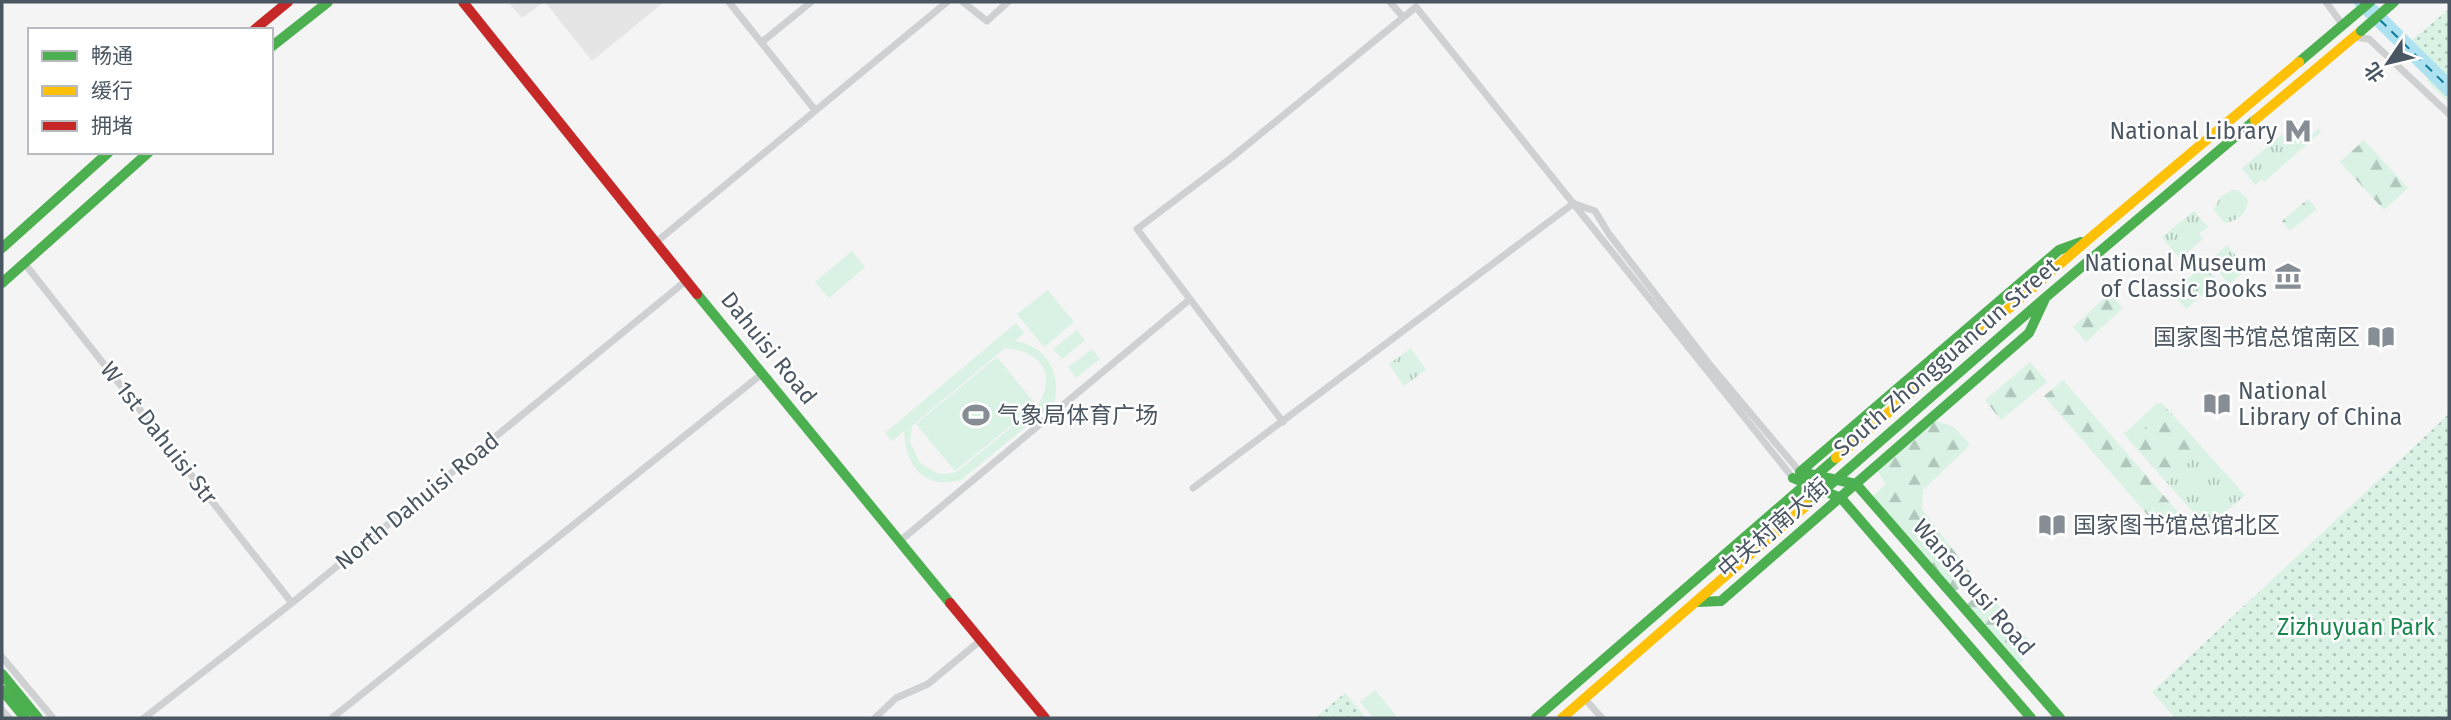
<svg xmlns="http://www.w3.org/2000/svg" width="2451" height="720" viewBox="0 0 2451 720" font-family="'Fira Sans','Noto Sans SC',sans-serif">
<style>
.education{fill:#e6e5e6}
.grass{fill:url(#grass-tufts)}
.forest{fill:url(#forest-firs)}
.park{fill:url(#park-dots)}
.pitch{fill:#d9f2e3;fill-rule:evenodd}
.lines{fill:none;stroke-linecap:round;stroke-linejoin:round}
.river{stroke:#aee2f0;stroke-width:16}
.ferry{stroke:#0c7c9b;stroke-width:2;stroke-dasharray:9 7;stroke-linecap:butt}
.street{stroke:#ced0d2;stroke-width:7}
.fast{stroke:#4caf50;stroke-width:10}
.slow{stroke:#ffc107;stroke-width:10}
.jam{stroke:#c62828;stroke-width:10}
.fast-bridge{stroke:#4caf50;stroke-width:10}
.labels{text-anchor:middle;stroke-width:5;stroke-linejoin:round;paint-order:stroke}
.poi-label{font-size:23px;fill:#4a5661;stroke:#fff;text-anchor:end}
.street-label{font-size:23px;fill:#4a5661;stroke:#fff}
.park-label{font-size:23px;fill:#17864f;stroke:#fff}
</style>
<defs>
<pattern id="grass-tufts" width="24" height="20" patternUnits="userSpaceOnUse" patternTransform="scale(1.75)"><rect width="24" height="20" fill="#d9f2e3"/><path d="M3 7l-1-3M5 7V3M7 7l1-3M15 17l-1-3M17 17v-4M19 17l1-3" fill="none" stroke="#b2c7bb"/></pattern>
<pattern id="forest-firs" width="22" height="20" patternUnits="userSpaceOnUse" patternTransform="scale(1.75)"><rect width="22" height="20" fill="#d9f2e3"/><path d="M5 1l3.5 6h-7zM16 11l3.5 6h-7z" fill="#b2c7bb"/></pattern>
<pattern id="park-dots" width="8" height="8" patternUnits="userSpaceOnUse" patternTransform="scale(1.75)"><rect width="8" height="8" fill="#d9f2e3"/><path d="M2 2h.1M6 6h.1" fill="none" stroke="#b2c7bb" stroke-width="1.8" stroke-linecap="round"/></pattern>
</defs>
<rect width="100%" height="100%" fill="#f4f4f4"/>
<path class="education" d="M508 2H544L522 18Z
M545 2H664L592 61Z"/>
<path class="grass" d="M2297 122 2309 136 2319 129 2321 132 2264 182 2262 179 2255 185 2242 168Z
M2232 190H2238L2248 200C2247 213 2237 222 2224 223L2214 210 2220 197Z
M2194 211 2208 227 2199 234 2203 239 2180 259 2162 237Z
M2227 245 2247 269 2229 284 2209 261Z
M2203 265 2218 281 2186 309 2172 293Z
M1411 348 1426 370 1404 386 1389 364Z
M2162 403 2245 495 2207 528 2124 434 2156 404Z"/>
<path class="forest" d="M2364 140 2408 188 2384 210 2340 162Z
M2308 199 2317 209 2290 231 2282 221Z
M2109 294 2123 308 2086 342 2073 327Z
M2030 362 2047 382 2001 420 1985 400Z
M2063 380 2178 512 2159 528 2044 396Z
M2167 410 2203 450 2167 482 2131 442Z
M1934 420 1954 427 1970 445 1923 490 1922 509 1973 576 1954 593 1872 497 1886 484 1877 470Z
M1984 589 2033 645 2020 656 2024 660 2018 666 1965 606Z"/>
<path class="park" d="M2449 9V103L2427 81 2439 68 2411 41Z
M2449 414V718H2175L2152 692Z
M1345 693 1366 718H1315Z"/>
<path class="pitch" d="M852 251 865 267 829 298 815 282Z
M1048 290 1074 322 1044 347 1017 314Z
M1016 323 1024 333 1015 341C1047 346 1062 373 1054 404L961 480C923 490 906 466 904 431L892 441 885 433ZM1005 348C1039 351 1057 371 1039 404L963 467 956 472 945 474 937 473 920 463 910 442 912 426Z
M1077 330 1085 340 1062 359 1053 349Z
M1092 349 1100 359 1076 378 1068 367Z
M997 357 1036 405 955 471 916 424Z
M1375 690 1398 718H1374L1360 702Z"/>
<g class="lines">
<path class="river" d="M2362 2 2449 88"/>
<path class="ferry" d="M2380 20 2449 88"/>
<path class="street" d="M729 2 815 110
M963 2 987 21 1008 2
M1390 2 1403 17
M2326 2 2342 24
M2354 37 2369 39 2449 114
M762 42 811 2
M1575 204 1595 211 1609 234 1710 365 1800 472
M655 243 947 2
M25 264 292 603
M1283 422 1137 229 1231 158 1416 7 1793 478
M1193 488 1574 203
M900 541 1189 300
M2 657 53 718
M1585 699 1602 718
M2 710 9 718
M144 718 292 603 687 280
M332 718 763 373
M875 718 896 698 928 684 981 640"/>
<path class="fast" d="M271 47 328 2
M2299 62 2370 2
M2 248 109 152
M2059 250 2081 242
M2 283 149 152
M697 294 950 603
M2029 333 2044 301
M1965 342 1974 325
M1800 472 1856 484 2060 718
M1800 472 2059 250
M1793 478 1841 498 2031 718
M1807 505 2046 297 2255 120
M1697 602 1721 601 2029 333
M2 674 38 718
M2 690 25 718
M1536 718 1836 458"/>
<path class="slow" d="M2255 120 2361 31
M1836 458 2090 238 2299 62
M1562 718 1807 505"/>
<path class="jam" d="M463 2 697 294
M254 30 288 2
M950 603 1045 718"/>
<path class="fast-bridge" d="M2361 31 2394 2"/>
</g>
<defs>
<symbol id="metro-bare" viewBox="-9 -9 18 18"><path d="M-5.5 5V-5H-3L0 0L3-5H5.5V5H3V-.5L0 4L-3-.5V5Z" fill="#868d94" stroke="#fff" stroke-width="2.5" paint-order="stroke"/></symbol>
<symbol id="museum-bare" viewBox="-9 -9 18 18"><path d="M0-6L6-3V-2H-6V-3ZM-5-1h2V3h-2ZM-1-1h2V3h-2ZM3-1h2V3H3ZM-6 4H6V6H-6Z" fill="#868d94" stroke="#fff" stroke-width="2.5" paint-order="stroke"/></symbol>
<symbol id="library-bare" viewBox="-9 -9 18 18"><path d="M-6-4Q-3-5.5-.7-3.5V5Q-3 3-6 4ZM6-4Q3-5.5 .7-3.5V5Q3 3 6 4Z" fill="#868d94" stroke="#fff" stroke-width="2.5" paint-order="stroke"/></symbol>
<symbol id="stadium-bare" viewBox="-9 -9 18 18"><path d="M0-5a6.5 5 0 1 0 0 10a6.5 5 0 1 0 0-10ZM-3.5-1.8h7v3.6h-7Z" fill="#868d94" stroke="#fff" stroke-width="2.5" paint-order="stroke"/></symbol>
</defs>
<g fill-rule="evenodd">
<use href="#metro-bare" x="2279" y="112" width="38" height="38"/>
<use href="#museum-bare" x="2269" y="257" width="38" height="38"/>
<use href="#library-bare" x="2362" y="318" width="38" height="38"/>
<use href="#library-bare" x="2198" y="385" width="38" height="38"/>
<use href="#stadium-bare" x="957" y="396" width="38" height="38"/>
<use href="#library-bare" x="2033" y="506" width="38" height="38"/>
</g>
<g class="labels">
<g class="poi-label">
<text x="2277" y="139">National Library</text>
<text x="2267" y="271">National Museum<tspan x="2267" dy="26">of Classic Books</tspan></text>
<text x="2360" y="345">国家图书馆总馆南区</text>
<text x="2238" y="399" text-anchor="start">National<tspan x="2238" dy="26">Library of China</tspan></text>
<text x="997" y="423" text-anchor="start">气象局体育广场</text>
<text x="2073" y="533" text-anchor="start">国家图书馆总馆北区</text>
</g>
<g class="street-label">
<text transform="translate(769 348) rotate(51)" y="8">Dahuisi Road</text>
<text transform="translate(1946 357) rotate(-41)" y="8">South Zhongguancun Street</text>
<text transform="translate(159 433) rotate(52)" y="8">W 1st Dahuisi Str</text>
<text transform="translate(417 501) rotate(-39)" y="8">North Dahuisi Road</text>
<text transform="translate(1773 528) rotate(-41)" y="8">中关村南大街</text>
<text transform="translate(1974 587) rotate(49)" y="8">Wanshousi Road</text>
</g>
<g class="park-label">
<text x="2356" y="635">Zizhuyuan Park</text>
</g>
</g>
<rect width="2451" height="720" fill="none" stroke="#4a5661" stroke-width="7"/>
<rect x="28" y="28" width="245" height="126" fill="#ffffff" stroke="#b7bbc0" stroke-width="2"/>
<rect x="42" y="51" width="35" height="10" fill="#4caf50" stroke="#b7bbc0" stroke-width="2"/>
<text x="91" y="63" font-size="21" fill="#4a5661">畅通</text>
<rect x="42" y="86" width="35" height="10" fill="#ffc107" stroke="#b7bbc0" stroke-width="2"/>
<text x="91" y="98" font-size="21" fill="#4a5661">缓行</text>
<rect x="42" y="121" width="35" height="10" fill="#c62828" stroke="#b7bbc0" stroke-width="2"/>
<text x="91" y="133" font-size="21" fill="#4a5661">拥堵</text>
<g transform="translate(2388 63) rotate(235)" stroke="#ffffff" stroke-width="5" paint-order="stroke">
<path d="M0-5L12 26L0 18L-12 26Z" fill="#4a5661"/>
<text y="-10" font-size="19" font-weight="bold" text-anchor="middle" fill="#4a5661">北</text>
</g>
</svg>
